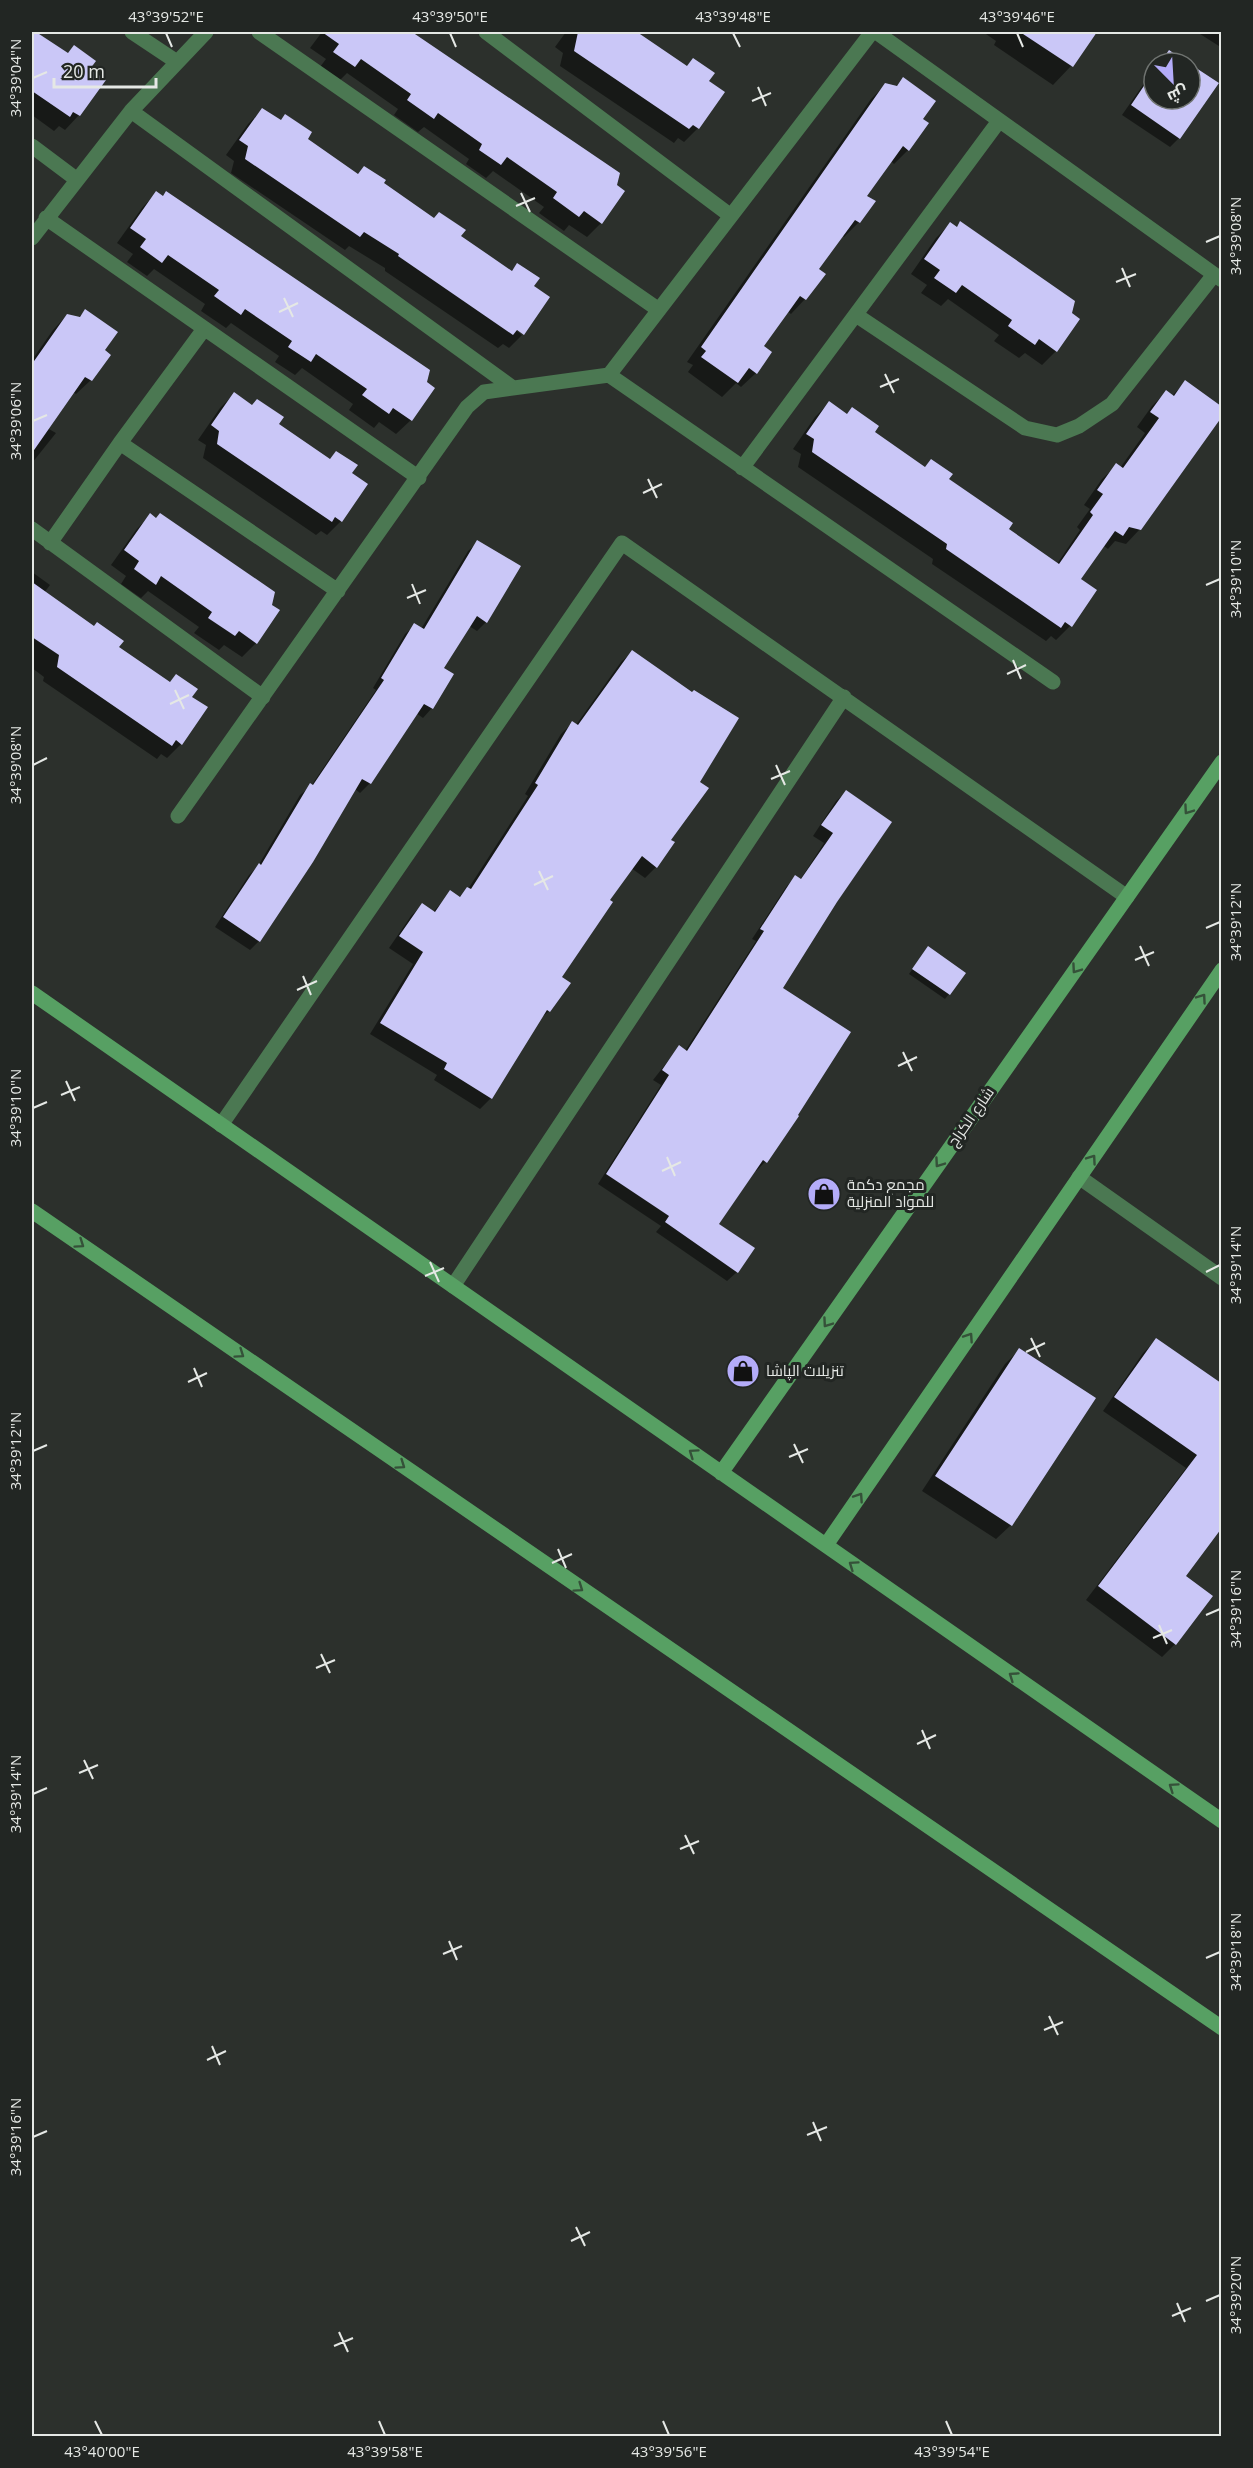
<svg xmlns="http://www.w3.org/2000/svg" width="1253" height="2468" viewBox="0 0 1253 2468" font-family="'Open Sans',Cairo,sans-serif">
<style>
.shadow{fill:#0007}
.building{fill:#cac7f7}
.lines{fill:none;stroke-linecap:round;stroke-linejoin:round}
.street{stroke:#4b7852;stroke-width:15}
.secondary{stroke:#57a063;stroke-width:15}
.oneway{stroke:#355139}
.ticks{fill:none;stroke:#e5e8e5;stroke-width:2}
.labels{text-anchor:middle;stroke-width:6;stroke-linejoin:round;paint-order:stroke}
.street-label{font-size:15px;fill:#e5e8e5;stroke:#222623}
.poi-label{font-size:15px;fill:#e5e8e5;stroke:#222623;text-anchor:start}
.neatline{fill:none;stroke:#e5e8e5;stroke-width:2}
.ticks-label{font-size:15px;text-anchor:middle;fill:#e5e8e5}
</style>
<rect width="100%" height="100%" fill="#2c302c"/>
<path class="shadow" d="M32 32 67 54 74 47 88 69 104 80 79 115 65 130 59 126 54 131 32 115Z
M322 32H410L618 173 601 223 587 237 569 225 564 231 539 213 544 207 493 171 486 178 466 164 469 159 424 127 418 132 394 115 398 109 347 73 340 80 320 67 326 59 310 48Z
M566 32H634L707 81 698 128 684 142 678 138 674 143 560 66 563 53 555 47Z
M983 32H1095L1071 66 1053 85 994 45 996 41Z
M1197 32H1222V48Z
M1190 66 1216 84 1179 138 1170 147 1122 115 1154 69V99H1190Z
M903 79 921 120 908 150 894 164 891 161 865 196 873 202 859 222 844 237 842 235 817 269 805 299 791 314 787 311 762 346 756 373 741 387 736 383 722 397 688 372 693 365 687 362 871 99 885 85 896 87Z
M262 110 357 175 364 167 382 184 510 272 517 265 531 287 523 334 510 326 522 335 509 348 503 344 498 348 385 271V268L349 246 345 250 231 173 234 161 226 155 248 124Z
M156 193 411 420 396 434 379 422 374 428 349 410 353 404 302 368 295 375 275 362 279 356 231 323 226 328 201 311 205 304 154 269 147 276 127 262 133 254 117 243 142 208Z
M961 223 1071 314 1056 351 1042 365 1025 353 1019 358 994 341 999 335 948 299 941 306 921 293 927 285 911 274 936 238 950 224 956 228Z
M85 311 103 350 91 380 76 394 73 392 47 428 56 433 32 463V360L53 330 67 315 78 318Z
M1185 382 1140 529 1126 544 1115 541 1108 549 1104 546 1079 580 1095 591 1070 626 1056 640 1051 636 1046 641 932 564 933 559 798 467 801 454 793 449 815 417 829 403 924 468 931 460 947 480 1007 530 1057 564 1080 530 1077 527 1090 509 1084 505 1102 479 1117 465 1120 468 1145 433 1137 427 1152 406 1166 392 1172 396Z
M234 394 329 460 336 452 350 474 341 521 327 535 321 531 316 535 203 458 206 445 198 440 220 408Z
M150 515 256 643 242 657 224 645 219 650 194 633 199 627 148 591 141 598 121 584 126 576 111 565 136 530Z
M478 542 486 622 477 631 469 626 442 669 432 708 423 718 416 713 370 783 360 793 355 789 259 941 250 950 215 927 249 875 258 866 300 795 311 786 376 690 373 688 405 634 415 625 421 629 468 551Z
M32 572 50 585 44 593 117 647 169 683 176 676 190 698 181 744 167 758 161 754 157 759 43 681 44 677 32 668Z
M632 652 698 782 656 867 645 878 631 868 608 900 560 977 549 1011 538 1021 491 1098 480 1109 434 1080 437 1075 370 1034 413 964 389 948 411 916 422 905 433 912 451 892 458 898 468 889 528 796 525 794 561 734 572 723 576 725 621 662Z
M846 792 835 901 781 989 797 1116 765 1162 756 1171 754 1170 717 1224 737 1272 727 1281 656 1232 661 1226 598 1184 661 1085 653 1080 679 1047 685 1051 756 941 752 939 786 887 795 877 800 880 824 843 813 836 836 801Z
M924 953 949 994 945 999 909 974Z
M1156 1340 1222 1387V1527L1184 1576 1175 1644 1162 1657 1086 1600 1186 1468 1103 1411 1143 1353Z
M1019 1350 1011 1525 996 1539 922 1491 1005 1364Z"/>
<path class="building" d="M32 32H36L68 53 74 45 96 61 90 69 106 80 80 116 73 112 70 117 32 91Z
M322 32H412L620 173 617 185 625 191 602 224 584 211 579 217 553 198 557 192 507 157 501 165 479 150 482 144 438 113 434 119 407 100 411 94 361 59 355 67 333 52 339 44Z
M578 32H637L687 66 693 58 715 73 709 81 725 92 699 129 693 125 689 129 574 51Z
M1020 32H1097L1073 67Z
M1169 50 1188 63H1160Z
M1190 64 1219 83 1180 139 1131 105 1154 71V99H1190Z
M903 77 936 101 923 119 929 123 909 151 903 146 867 196 876 201 860 223 855 220 819 269 826 274 806 300 800 296 764 346 772 352 757 374 749 368 738 383 701 357 706 351 701 347 885 83 897 86Z
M262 108 281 120 285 114 312 132 308 139 358 174 364 166 386 180 384 183 434 218 439 212 466 230 461 236 512 271 517 263 540 278 534 286 550 297 524 335 517 330 513 335 398 256 399 254 364 232 360 237 245 159 248 146 239 140Z
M156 191 163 196 166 191 430 370 427 382 435 388 412 421 393 408 389 414 362 395 367 389 316 354 311 362 288 347 292 341 245 309 241 315 214 296 219 290 168 255 162 263 140 247 146 239 130 228Z
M960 221 1075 301 1072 313 1080 319 1057 352 1039 339 1035 345 1008 326 1012 320 962 285 956 293 934 278 940 270 924 259 950 222 957 227Z
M85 309 118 332 105 350 111 355 92 381 85 377 32 453V364L67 314 80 317Z
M1185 380 1221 406V418L1141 530 1129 527 1123 536 1115 531 1081 579 1097 590 1072 627 1065 622 1061 628 946 549 947 544 812 452 814 439 806 434 829 401 847 414 852 407 879 426 875 432 925 467 931 459 953 474 949 479 1013 523 1009 529 1059 564 1093 515 1090 512 1103 494 1097 490 1116 463 1123 468 1159 418 1150 412 1166 390 1174 396Z
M234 392 252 405 257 399 284 417 279 424 330 459 336 451 358 465 352 473 368 484 342 522 335 517 332 522 217 444 219 431 211 425Z
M150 513 156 518 160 513 275 592 272 605 280 610 257 644 239 631 235 636 208 618 212 612 161 576 156 585 134 569 139 561 124 550Z
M477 540 521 566 487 623 477 616 444 668 454 674 433 709 424 704 371 784 362 779 313 862 260 942 223 917 259 863 261 865 310 783 313 785 384 680 381 678 414 623 424 629Z
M32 582 94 626 97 622 124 641 119 647 170 682 176 674 198 689 192 697 208 707 182 745 176 740 172 746 57 667 59 655 32 637Z
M632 650 692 692 694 690 739 718 700 782 709 788 671 840 675 842 657 868 642 856 610 900 613 902 562 977 571 983 550 1012 547 1010 492 1099 444 1069 447 1063 380 1023 423 952 399 936 422 903 435 912 450 890 460 897 467 887 471 889 538 785 535 783 572 721 578 725Z
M846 790 892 822 837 902 783 988 851 1032 798 1115 799 1116 767 1163 763 1160 719 1224 755 1248 738 1273 665 1222 669 1216 606 1174 669 1075 662 1070 679 1045 687 1051 764 931 760 929 795 875 801 879 833 833 821 825Z
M928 946 966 973 950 995 912 969Z
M1156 1338 1221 1383V1529L1186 1576 1213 1596 1176 1645 1098 1586 1197 1455 1114 1397Z
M1019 1348 1096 1398 1012 1526 935 1476Z"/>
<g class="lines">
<path class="street" d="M132 32 177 62
M259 32 659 310
M486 32 731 216
M876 32 1222 280
M131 111 513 388
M32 146 76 179
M46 218 419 478
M32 238 131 111 206 32
M856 315 1025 428 1057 435 1079 426 1112 404 1213 276
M609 375 872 32
M120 443 338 591
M742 468 999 121
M32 529 263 697
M50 543 120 443 204 329
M178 816 467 407 484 392 609 375 1053 682
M221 1125 622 543 1127 897
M1079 1177 1222 1278
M453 1286 844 697"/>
<path class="secondary" d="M32 993 1222 1821
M32 1211 1222 2028
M721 1473 1222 762
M826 1545 1222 970"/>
</g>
<defs><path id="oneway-chevron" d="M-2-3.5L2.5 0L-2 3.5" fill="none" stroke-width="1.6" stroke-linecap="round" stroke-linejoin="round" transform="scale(1.5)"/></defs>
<g class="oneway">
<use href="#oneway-chevron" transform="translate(1188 810) rotate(125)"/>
<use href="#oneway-chevron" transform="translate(1076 969) rotate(125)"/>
<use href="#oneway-chevron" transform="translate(1202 998) rotate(-55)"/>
<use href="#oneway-chevron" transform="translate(1092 1159) rotate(-55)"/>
<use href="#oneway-chevron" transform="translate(939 1163) rotate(125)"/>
<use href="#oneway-chevron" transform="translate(80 1244) rotate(35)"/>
<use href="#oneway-chevron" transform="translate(827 1323) rotate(125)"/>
<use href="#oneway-chevron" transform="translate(969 1337) rotate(-56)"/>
<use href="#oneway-chevron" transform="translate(240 1354) rotate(35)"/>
<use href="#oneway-chevron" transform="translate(693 1453) rotate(-145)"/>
<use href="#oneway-chevron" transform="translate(401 1465) rotate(35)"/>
<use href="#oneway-chevron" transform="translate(859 1497) rotate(-56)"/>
<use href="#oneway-chevron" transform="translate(853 1565) rotate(-145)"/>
<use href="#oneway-chevron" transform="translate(579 1588) rotate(35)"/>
<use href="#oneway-chevron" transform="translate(1013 1676) rotate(-145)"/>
<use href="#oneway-chevron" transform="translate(1173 1787) rotate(-145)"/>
</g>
<path class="ticks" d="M166 33 172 47M450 33 456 47M733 33 740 47M1017 33 1023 47M33 78 47 72M758 87 766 106M752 101 771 93M521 193 530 212M516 206 535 198M1206 242 1220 236M1122 268 1130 287M1116 282 1136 274M284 298 293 317M279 312 298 303M885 374 894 393M880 387 899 379M33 421 47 415M648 479 657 498M643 493 662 484M412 584 420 604M1206 585 1220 579M407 598 426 590M1013 660 1021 679M1007 674 1026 665M175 690 184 709M170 704 189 695M33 765 47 758M776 765 785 785M771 779 790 771M539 871 548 890M534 885 553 876M1206 928 1220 922M1140 946 1149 966M1135 960 1154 952M303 976 311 995M297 990 317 981M903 1052 912 1071M898 1066 917 1057M66 1081 75 1101M61 1095 80 1087M33 1108 47 1102M667 1157 675 1176M662 1171 681 1162M430 1262 439 1282M1206 1272 1220 1265M425 1276 444 1268M1031 1338 1040 1357M1026 1352 1045 1343M194 1368 202 1387M188 1382 207 1373M794 1444 803 1463M33 1451 47 1445M789 1457 808 1449M558 1549 566 1568M552 1563 572 1554M1206 1615 1220 1609M1159 1625 1167 1644M1153 1638 1172 1630M321 1654 330 1673M316 1668 335 1660M922 1730 930 1749M917 1744 936 1735M84 1760 93 1779M79 1773 98 1765M33 1794 47 1788M685 1835 694 1854M680 1849 699 1841M449 1941 457 1960M443 1954 462 1946M1206 1958 1220 1952M1049 2016 1058 2035M1044 2030 1063 2022M212 2046 220 2065M207 2060 226 2051M813 2122 821 2141M807 2135 827 2127M33 2137 47 2131M576 2227 585 2246M571 2241 590 2232M1206 2301 1220 2295M1177 2303 1185 2322M1172 2316 1191 2308M339 2332 348 2352M334 2346 353 2338M95 2421 102 2435M379 2421 385 2435M663 2421 669 2435M946 2421 952 2435"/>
<defs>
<symbol id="shop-disc" viewBox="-11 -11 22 22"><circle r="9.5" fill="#b4acf9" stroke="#222623"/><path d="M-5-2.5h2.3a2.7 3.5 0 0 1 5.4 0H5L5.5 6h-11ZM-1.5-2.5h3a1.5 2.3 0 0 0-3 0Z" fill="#111"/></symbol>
</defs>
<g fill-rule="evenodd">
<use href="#shop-disc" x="805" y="1175" width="38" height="38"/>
<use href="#shop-disc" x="724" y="1352" width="38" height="38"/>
</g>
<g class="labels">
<g class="street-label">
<text transform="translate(971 1117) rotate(-55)" y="5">شارع الكراج</text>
</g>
<g class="poi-label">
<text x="847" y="1190">مجمع دكمة<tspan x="847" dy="17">للمواد المنزلية</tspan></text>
<text x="766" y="1376">تنزيلات الپاشا</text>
</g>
</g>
<rect width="1253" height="2468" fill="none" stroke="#222623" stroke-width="66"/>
<g transform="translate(1172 81) rotate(156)"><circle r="28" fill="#222623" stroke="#707471" stroke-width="1.5"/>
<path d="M0-4.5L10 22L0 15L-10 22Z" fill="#b4acf9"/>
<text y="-9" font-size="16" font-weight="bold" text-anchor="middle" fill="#e5e8e5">ش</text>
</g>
<path d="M54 78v9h102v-9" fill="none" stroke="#e5e8e5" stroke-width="3"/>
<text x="63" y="78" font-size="18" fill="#e5e8e5" stroke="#222623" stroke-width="4.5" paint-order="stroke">20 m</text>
<rect x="33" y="33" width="1187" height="2402" class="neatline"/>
<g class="ticks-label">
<text x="166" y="22">43°39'52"E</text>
<text x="450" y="22">43°39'50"E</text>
<text x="733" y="22">43°39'48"E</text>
<text x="1017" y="22">43°39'46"E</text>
<text transform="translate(16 78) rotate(-90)" y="5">34°39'04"N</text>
<text transform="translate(1236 236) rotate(-90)" y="5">34°39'08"N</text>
<text transform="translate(16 421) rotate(-90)" y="5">34°39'06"N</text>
<text transform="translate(1236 579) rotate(-90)" y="5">34°39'10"N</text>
<text transform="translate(16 765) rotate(-90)" y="5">34°39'08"N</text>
<text transform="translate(1236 922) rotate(-90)" y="5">34°39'12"N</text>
<text transform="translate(16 1108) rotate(-90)" y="5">34°39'10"N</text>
<text transform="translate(1236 1265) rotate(-90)" y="5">34°39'14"N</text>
<text transform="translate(16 1451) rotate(-90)" y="5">34°39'12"N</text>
<text transform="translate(1236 1609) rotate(-90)" y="5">34°39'16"N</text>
<text transform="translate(16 1794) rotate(-90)" y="5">34°39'14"N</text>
<text transform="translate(1236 1952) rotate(-90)" y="5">34°39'18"N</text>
<text transform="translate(16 2137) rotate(-90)" y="5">34°39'16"N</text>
<text transform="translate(1236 2295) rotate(-90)" y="5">34°39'20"N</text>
<text x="102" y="2457">43°40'00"E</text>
<text x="385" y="2457">43°39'58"E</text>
<text x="669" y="2457">43°39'56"E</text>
<text x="952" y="2457">43°39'54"E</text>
</g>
</svg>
